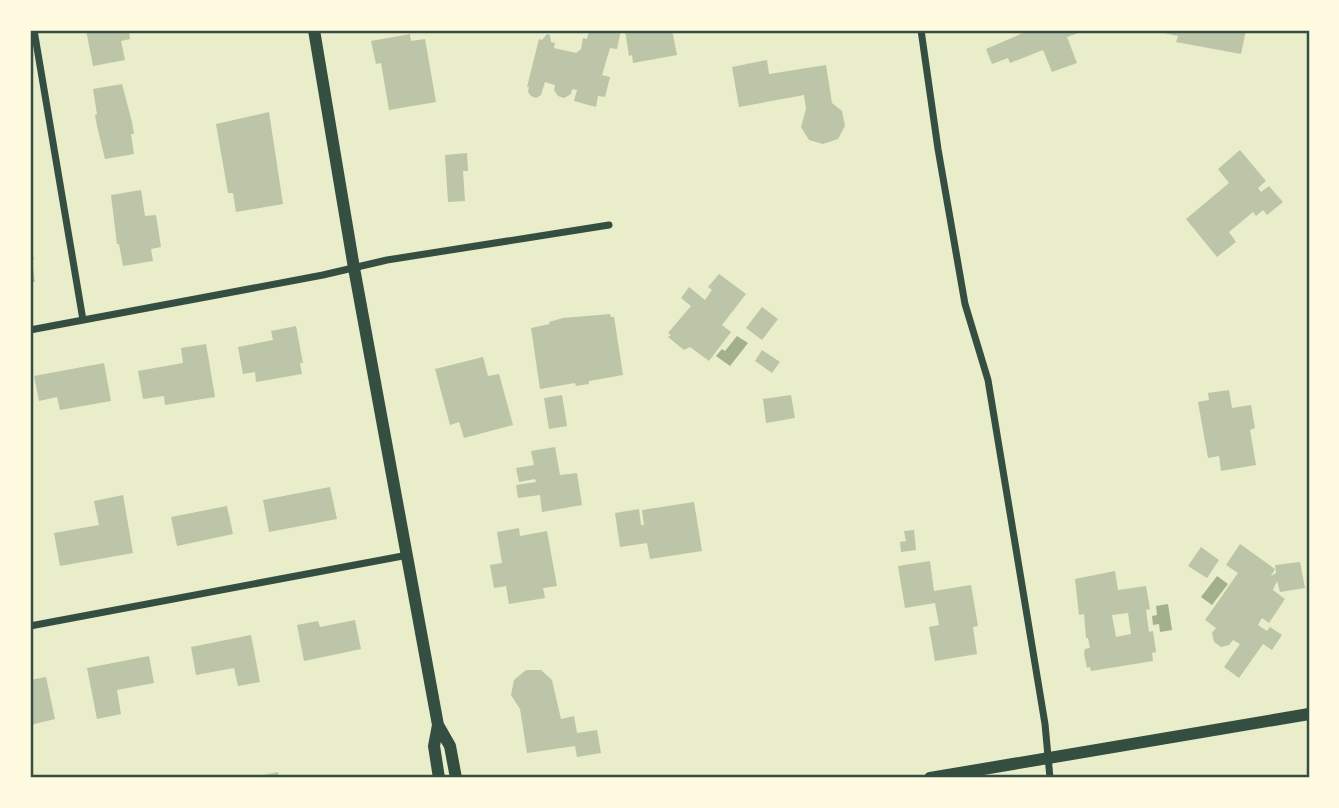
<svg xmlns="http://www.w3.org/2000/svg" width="1339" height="808" viewBox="0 0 1339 808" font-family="'Roboto Serif',serif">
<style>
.water{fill:#a3b18a}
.building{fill:#bcc5a7;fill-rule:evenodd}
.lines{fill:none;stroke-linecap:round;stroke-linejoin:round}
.minor{stroke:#344e41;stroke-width:7}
.tertiary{stroke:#344e41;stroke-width:12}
.neatline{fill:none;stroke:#344e41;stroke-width:2.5}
</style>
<rect width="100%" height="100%" fill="#e9edc9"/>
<path class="water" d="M737 336 748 343 730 366 716 356 722 349 725 351Z
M1217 576 1228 584 1212 605 1201 597Z
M1168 604 1172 630 1160 632 1159 624 1153 625 1152 616 1157 615 1156 606Z"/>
<path class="building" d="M86 30H129L130 39 121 41 125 60 93 66Z
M589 30H621L617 49 610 48 602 75 610 77 605 97 598 96 596 107 574 101 577 90 572 89 571 94 564 98 558 96 554 90 555 85 545 82 541 95 536 98 531 96 528 92 529 87H527L539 39 542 40 547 34 550 35 551 42 555 43 554 48 576 53 581 49 583 38 587 39Z
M625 30H672L677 55 633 63 632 55 629 56Z
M1030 30H1077L1078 33 1067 37 1077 63 1052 72 1043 50 1010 63 1008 58 992 64 986 49Z
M1159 30H1246L1241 54 1176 42 1178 36 1159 32Z
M410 34 411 41 425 39 436 102 389 110 381 63 376 64 371 41Z
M767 60 769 74 826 65 832 103 842 111 845 126 838 139 823 144 809 140 801 127 806 109 804 95 739 107 732 67Z
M122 84 132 122 134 134H131L134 154 105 159 97 126 95 115 97 114 93 89Z
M269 112 283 204 236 212 233 193H228L216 124Z
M1240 150 1266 181 1258 188 1261 192 1269 186 1283 202 1267 215 1263 210 1256 216 1253 212 1229 232 1236 242 1217 257 1186 219 1229 183 1218 169Z
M467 153 468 171H463L465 201 448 202 445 155Z
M141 190 145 216 156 215 161 247 151 249 153 261 123 266 119 244H117L111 195Z
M30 240 34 260H32L35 282H30Z
M719 274 746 294 722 325 731 332 709 361 690 347 684 350 668 337 671 335 668 333 691 306 681 298 689 287 705 300 712 290 708 287Z
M762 307 778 319 762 340 746 328Z
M610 314 611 317H614L623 375 589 381V384L576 386 575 383 540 389 531 328 550 324 549 322 563 318Z
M296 326 303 363H300L302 374 256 382 255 372 243 374 238 347 273 340 271 331Z
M206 344 215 397 165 405 164 396 143 399 138 371 183 363 181 348Z
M762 350 780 362 772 373 755 361Z
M483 357 488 376 499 374 513 425 464 438 459 422 450 425 435 369Z
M104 363 111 401 60 410 57 397 39 401 34 376Z
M1229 390 1232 408 1251 405 1255 428 1250 430 1256 465 1221 471 1219 456 1208 458 1198 402 1209 400 1208 393Z
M562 395 567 426 549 429 544 398Z
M791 395 795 418 766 423 763 399Z
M555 447 560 475 577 473 582 505 542 512 540 495 518 498 516 485 536 482 535 479 519 482 516 468 534 465 531 451Z
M330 487 337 519 269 532 263 500Z
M123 495 133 553 60 566 54 533 99 525 94 501Z
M694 502 702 551 650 559 647 543 620 547 615 513 639 509 641 525H644L642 510Z
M227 506 233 534 177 546 171 517Z
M519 528 520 536 547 531 557 586 543 588 545 598 509 604 506 586 494 588 490 565 502 563 497 532Z
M914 530 916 550 901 552 900 542 906 541 904 531Z
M1240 544 1275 569 1271 576 1276 573 1275 565 1300 562 1305 588 1280 592 1277 581 1273 590 1285 599 1269 623 1262 618 1258 625 1267 631 1270 627 1282 635 1272 650 1263 644 1239 678 1224 667 1240 644 1233 640 1229 645 1221 647 1214 642 1212 633 1216 628 1205 620 1238 573 1226 565Z
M1201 547 1219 560 1207 578 1188 566Z
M930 561 934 591 971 585 978 626 973 627 977 654 935 661 929 627 939 625 935 603 905 608 898 566Z
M1115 571 1118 590 1146 586 1150 609 1146 610 1149 632 1153 631 1156 652 1152 653 1153 661 1091 671 1090 667 1087 668 1084 654 1085 649 1090 648 1088 638H1086L1084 614 1079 615 1075 579ZM1128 613 1131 634 1116 637 1112 615Z
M355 620 361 649 304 661 297 625 318 621 320 627Z
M251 635 260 682 238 686 234 668 196 675 191 647Z
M149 656 154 683 117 690 121 714 97 719 87 668Z
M526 670H541L552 680 561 719 574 716 577 733 597 730 601 753 577 757 575 746 527 753 520 709 511 695 514 680Z
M46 677 55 719 30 725V680Z
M278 772 279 778H254V777Z"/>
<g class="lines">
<path class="minor" d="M34 30 83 320
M921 30 938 149 965 304 988 380 1045 724 1050 778
M30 330 323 275 387 260 609 225
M30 626 408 555"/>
<path class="tertiary" d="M314 30 354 268 438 725 450 746 456 778
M438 725 434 746 439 778
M930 778 1309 714"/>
</g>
<rect width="1339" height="808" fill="none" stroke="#fefae0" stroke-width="63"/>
<rect x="32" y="32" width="1276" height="744" class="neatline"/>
</svg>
